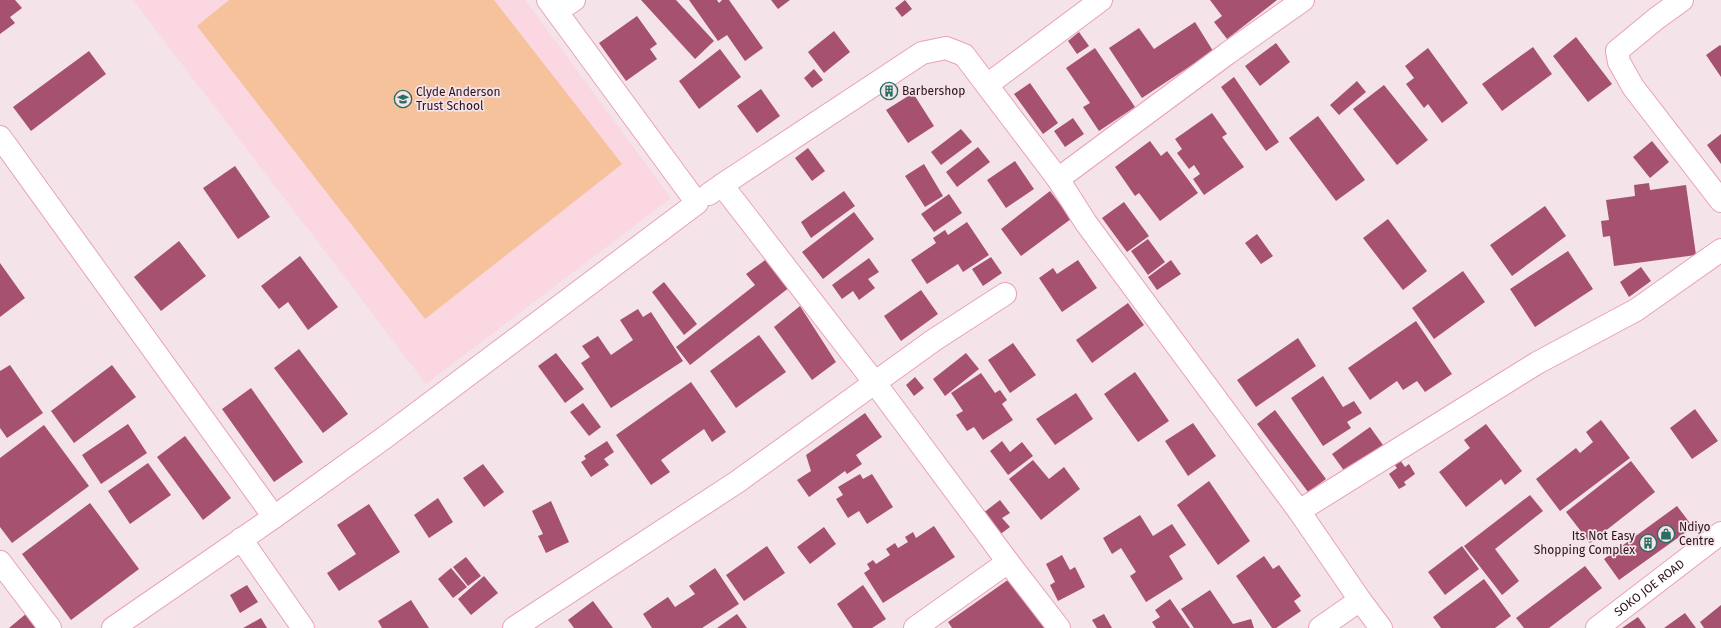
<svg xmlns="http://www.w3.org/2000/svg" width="1721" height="628" viewBox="0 0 1721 628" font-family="'Fira Sans',sans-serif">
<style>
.built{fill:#fbd7e2}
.green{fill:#f5c29b}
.building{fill:#a65170}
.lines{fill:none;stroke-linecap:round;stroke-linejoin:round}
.minor-casing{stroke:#eba0b8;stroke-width:24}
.minor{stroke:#fff;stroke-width:22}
.labels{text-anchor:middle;stroke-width:3.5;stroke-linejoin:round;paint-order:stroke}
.poi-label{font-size:12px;fill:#2c111b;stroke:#f4e4e9;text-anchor:start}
.street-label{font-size:12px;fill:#2c111b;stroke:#f4e4e9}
</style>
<rect width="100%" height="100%" fill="#f4e4e9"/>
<path class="built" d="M133 0H525L671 198 426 384Z"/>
<path class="green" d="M229 0H494L622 164 425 319 197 26Z"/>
<path class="building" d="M0 0H15L22 8 10 17 15 23 0 34Z
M641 0H676L714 41 695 59Z
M689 0H717L719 3 722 0H729L763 48 745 61 727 35 718 41Z
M771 0H790L778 9Z
M905 0 912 9 902 17 895 8Z
M1210 0H1277L1227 39 1214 22 1222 16Z
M637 16 657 44 650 49 657 59 626 81 599 43Z
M1195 22 1213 51 1142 98 1109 48 1139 28 1154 49Z
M834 31 850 52 824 73 808 52Z
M1079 32 1089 46 1077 54 1068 41Z
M1576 37 1612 84 1588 102 1553 56Z
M1276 43 1290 62 1260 86 1245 66Z
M1720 45 1721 46V77L1706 55Z
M1533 47 1552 74 1502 111 1482 84Z
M1095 48 1135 107 1099 131 1083 107 1090 103 1066 68Z
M1428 48 1468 103 1442 123 1428 104 1424 108 1406 84 1414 78 1405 66Z
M720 49 741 77 699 109 679 81Z
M89 51 106 74 31 131 13 107Z
M814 69 823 80 812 88 804 78Z
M1234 77 1279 142 1266 151 1221 87Z
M1357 81 1366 92 1339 115 1330 105Z
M889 83 896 91 888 98 881 90Z
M1030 83 1058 123 1043 134 1014 94Z
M1384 85 1428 140 1397 165 1353 109Z
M761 89 780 116 757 133 737 106Z
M913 93 934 126 908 143 886 110Z
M1212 113 1227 134 1222 137 1244 167 1204 195 1193 179 1200 174 1194 165 1189 169 1177 153 1182 149 1175 139Z
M1318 116 1365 180 1336 201 1289 138Z
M1073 118 1084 134 1065 147 1054 131Z
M961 129 972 142 941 165 931 152Z
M1721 134V164L1707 145Z
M1150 141 1161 156 1167 151 1198 193 1160 221 1139 193 1135 196 1115 167Z
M1652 141 1669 162 1650 178 1633 157Z
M978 147 990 162 957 187 946 172Z
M808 148 825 171 812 181 795 158Z
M1015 161 1034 189 1006 208 987 180Z
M924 164 943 196 925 207 905 176Z
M235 166 270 217 238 239 203 188Z
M1649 183 1650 190 1686 185 1696 255 1614 266 1610 236 1603 237 1601 221 1609 220 1606 200 1635 196 1634 185Z
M844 191 855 206 811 238 801 222Z
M1050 191 1071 219 1021 256 1001 229Z
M949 194 962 213 934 232 921 214Z
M1124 202 1149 236 1127 252 1102 218Z
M1545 206 1566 236 1512 276 1490 245Z
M854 212 874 239 823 279 802 252Z
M1388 219 1427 271 1403 290 1363 238Z
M967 222 989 255 963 272 958 264 927 284 911 260 936 243 933 238 945 230 948 235Z
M1257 234 1273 256 1261 264 1245 243Z
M1148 239 1165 262 1148 275 1131 251Z
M179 241 206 276 161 311 134 277Z
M1568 251 1593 289 1535 327 1510 289Z
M300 256 338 307 308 330 288 302 279 309 261 286Z
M991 257 1002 273 983 286 972 269Z
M768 258 790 287 690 365 676 347 755 285 746 274Z
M869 258 879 272 868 279 875 288 859 300 853 291 842 299 832 285Z
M1078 260 1097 288 1062 312 1039 278 1053 268 1057 274Z
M1171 260 1181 274 1157 290 1148 277Z
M0 263 25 298 0 317Z
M1641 267 1651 281 1629 297 1620 282Z
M1463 271 1485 302 1434 339 1412 308Z
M664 282 697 324 684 335 652 292Z
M921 290 938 314 901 341 884 316Z
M1128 303 1144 325 1092 363 1076 340Z
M800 306 836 362 812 380 774 327Z
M638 309 643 317 651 312 683 361 611 408 581 363 590 357 582 346 598 336 611 355 633 340 620 320Z
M1416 321 1452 374 1425 392 1417 381 1403 390 1397 381 1370 400 1348 368Z
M759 335 786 372 736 408 710 371Z
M1298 338 1316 366 1256 407 1237 380Z
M1013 343 1036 375 1010 393 988 360Z
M299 349 348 414 323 433 274 368Z
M556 353 584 389 565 403 538 366Z
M966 353 979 369 945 396 933 379Z
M10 365 43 413 7 438 0 428V371Z
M112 365 136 397 74 443 51 411Z
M1135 372 1169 421 1138 442 1104 394Z
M981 373 995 393 1000 390 1007 400 1002 404 1013 420 983 440 974 427 967 431 956 415 963 411 951 393Z
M1323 376 1343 407 1354 401 1362 413 1347 422 1351 428 1323 446 1291 398Z
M915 377 924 388 914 396 906 385Z
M691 382 726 432 712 442 704 429 661 460 670 472 651 485 616 435Z
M251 388 303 462 274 482 222 409Z
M1076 393 1093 419 1055 445 1036 419Z
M583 403 601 427 589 436 570 412Z
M1695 409 1718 441 1692 459 1670 428Z
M1275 410 1326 479 1308 492 1257 424Z
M865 413 882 437 856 455 862 464 847 474 845 471 809 497 797 480 811 471 806 455Z
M1601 420 1630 458 1560 511 1536 479 1576 448 1580 453 1593 442 1586 432Z
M1193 423 1216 456 1188 476 1165 441Z
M128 424 147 453 101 484 82 455Z
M1486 424 1522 471 1505 485 1501 479 1466 507 1439 472 1470 448 1464 440Z
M44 425 89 486 12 543 0 527V458Z
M1370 427 1383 445 1345 472 1332 454Z
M185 436 231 498 203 520 157 457Z
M607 441 614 452 604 459 609 465 591 477 581 462 586 459 584 456Z
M1002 441 1010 452 1022 442 1033 456 1008 475 990 451Z
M1033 460 1049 479 1064 467 1080 489 1041 520 1009 479Z
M1400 460 1405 467 1409 464 1415 474 1404 482 1406 485 1399 489 1389 474 1397 468 1394 464Z
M1631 461 1655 492 1590 543 1566 512Z
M148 463 171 495 130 524 108 491Z
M483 464 504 492 484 507 463 478Z
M860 474 863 479 872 474 893 507 867 524 859 511 848 518 836 499 843 495 838 487Z
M1209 481 1250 541 1218 565 1177 505Z
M1530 495 1543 511 1495 549 1519 581 1502 595 1464 546Z
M438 498 453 522 429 538 414 515Z
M1000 500 1010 513 1002 518 1010 527 994 539 978 517Z
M551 501 569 542 546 553 538 536 543 534 532 511Z
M90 503 139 569 71 620 22 554Z
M369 504 400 552 339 591 327 573 356 554 337 525Z
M1677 506 1693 527 1619 580 1604 559Z
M1140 515 1153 536 1172 524 1186 545 1169 556 1183 579 1146 602 1130 576 1136 572 1121 548 1112 554 1103 538Z
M934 526 955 557 883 603 864 573 870 569 867 564 873 560 876 564 890 555 886 549 895 543 898 548 908 542 905 537 913 532 916 538Z
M824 527 836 544 810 564 797 547Z
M767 546 785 573 744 601 726 575Z
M1462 546 1479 569 1445 595 1428 572Z
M1062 555 1070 570 1075 567 1085 587 1058 601 1050 585 1055 582 1046 564Z
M1264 556 1273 569 1279 565 1301 596 1294 601 1301 611 1276 628H1272L1236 576Z
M466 557 481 576 468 586 453 567Z
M1585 566 1602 588 1549 628H1524L1516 618Z
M451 568 467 587 453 598 438 579Z
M715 568 739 604 702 628H652L643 614 668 597 675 607 695 594 689 586Z
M484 576 498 593 471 615 458 599Z
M1012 577 1049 628H952L948 622Z
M1484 579 1511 616 1495 628H1441L1433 617Z
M247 585 258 602 240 613 230 595Z
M863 585 886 619 872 628H853L837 604Z
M1210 590 1233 624 1251 619 1254 628H1194L1181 609Z
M1170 599 1190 628H1156L1152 622 1160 617 1155 610Z
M411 600 429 628H382L378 621Z
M593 601 613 628H574L568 620Z
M1721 605V628H1704L1700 622Z
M27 613 39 628H9Z
M1685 613 1696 628H1664Z
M737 614 747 628H717Z
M1104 614 1112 628H1097L1092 620Z
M1638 617 1646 628H1622Z
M261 618 267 628H243Z"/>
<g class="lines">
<defs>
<g id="minor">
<path d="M1682 0 1657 18 1617 51 1619 62 1633 87 1721 201"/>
<path d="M557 11 574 0"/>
<path d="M987 85 1101 0"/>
<path d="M0 137 274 517"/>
<path d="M1058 179 1228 53 1303 0"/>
<path d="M722 185 922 53 946 48 964 55 1058 179 1086 223 1299 511 1360 600"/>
<path d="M709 194 722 185 875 383 1008 562 1059 628"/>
<path d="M1299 511 1537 363 1636 310 1721 250"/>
<path d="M241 539 303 628"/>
<path d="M0 562 50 628"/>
<path d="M113 628 274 517 384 438 697 203 548 0"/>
<path d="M514 628 737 482 934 340 1005 294"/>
<path d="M915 628 1008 562"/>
<path d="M1320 628 1360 600 1381 628"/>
<path id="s1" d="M1597 628 1721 533"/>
</g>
</defs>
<use href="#minor" class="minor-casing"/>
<use href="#minor" class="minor"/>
</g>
<defs>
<symbol id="building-ring" viewBox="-11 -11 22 22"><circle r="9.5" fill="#f4e4e9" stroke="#2a6e62" stroke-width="1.5"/><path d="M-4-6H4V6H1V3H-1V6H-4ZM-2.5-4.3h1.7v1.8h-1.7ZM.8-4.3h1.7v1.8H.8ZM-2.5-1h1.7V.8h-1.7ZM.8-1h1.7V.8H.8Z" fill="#2a6e62"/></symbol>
<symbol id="school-ring" viewBox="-11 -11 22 22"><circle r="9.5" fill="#f4e4e9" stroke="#2a6e62" stroke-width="1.5"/><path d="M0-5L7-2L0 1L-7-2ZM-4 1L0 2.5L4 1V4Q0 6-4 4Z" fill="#2a6e62"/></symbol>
<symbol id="shop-ring" viewBox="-11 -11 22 22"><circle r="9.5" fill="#f4e4e9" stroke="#2a6e62" stroke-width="1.5"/><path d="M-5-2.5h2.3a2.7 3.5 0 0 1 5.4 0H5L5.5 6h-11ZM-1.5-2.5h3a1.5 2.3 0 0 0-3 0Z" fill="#2a6e62"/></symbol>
</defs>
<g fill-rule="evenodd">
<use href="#building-ring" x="879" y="81" width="20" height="20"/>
<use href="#school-ring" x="393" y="89" width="20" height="20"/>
<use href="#shop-ring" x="1656" y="524" width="20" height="20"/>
<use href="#building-ring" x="1638" y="533" width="20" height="20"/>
</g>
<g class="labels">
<g class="poi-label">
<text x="902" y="95">Barbershop</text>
<text x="416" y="96">Clyde Anderson<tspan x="416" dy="14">Trust School</tspan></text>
<text x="1679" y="531">Ndiyo<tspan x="1679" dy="14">Centre</tspan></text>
<text x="1635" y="540" text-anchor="end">Its Not Easy<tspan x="1635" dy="14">Shopping Complex</tspan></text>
</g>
<g class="street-label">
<text dy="4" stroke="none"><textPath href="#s1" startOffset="66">SOKO JOE ROAD</textPath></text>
</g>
</g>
</svg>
